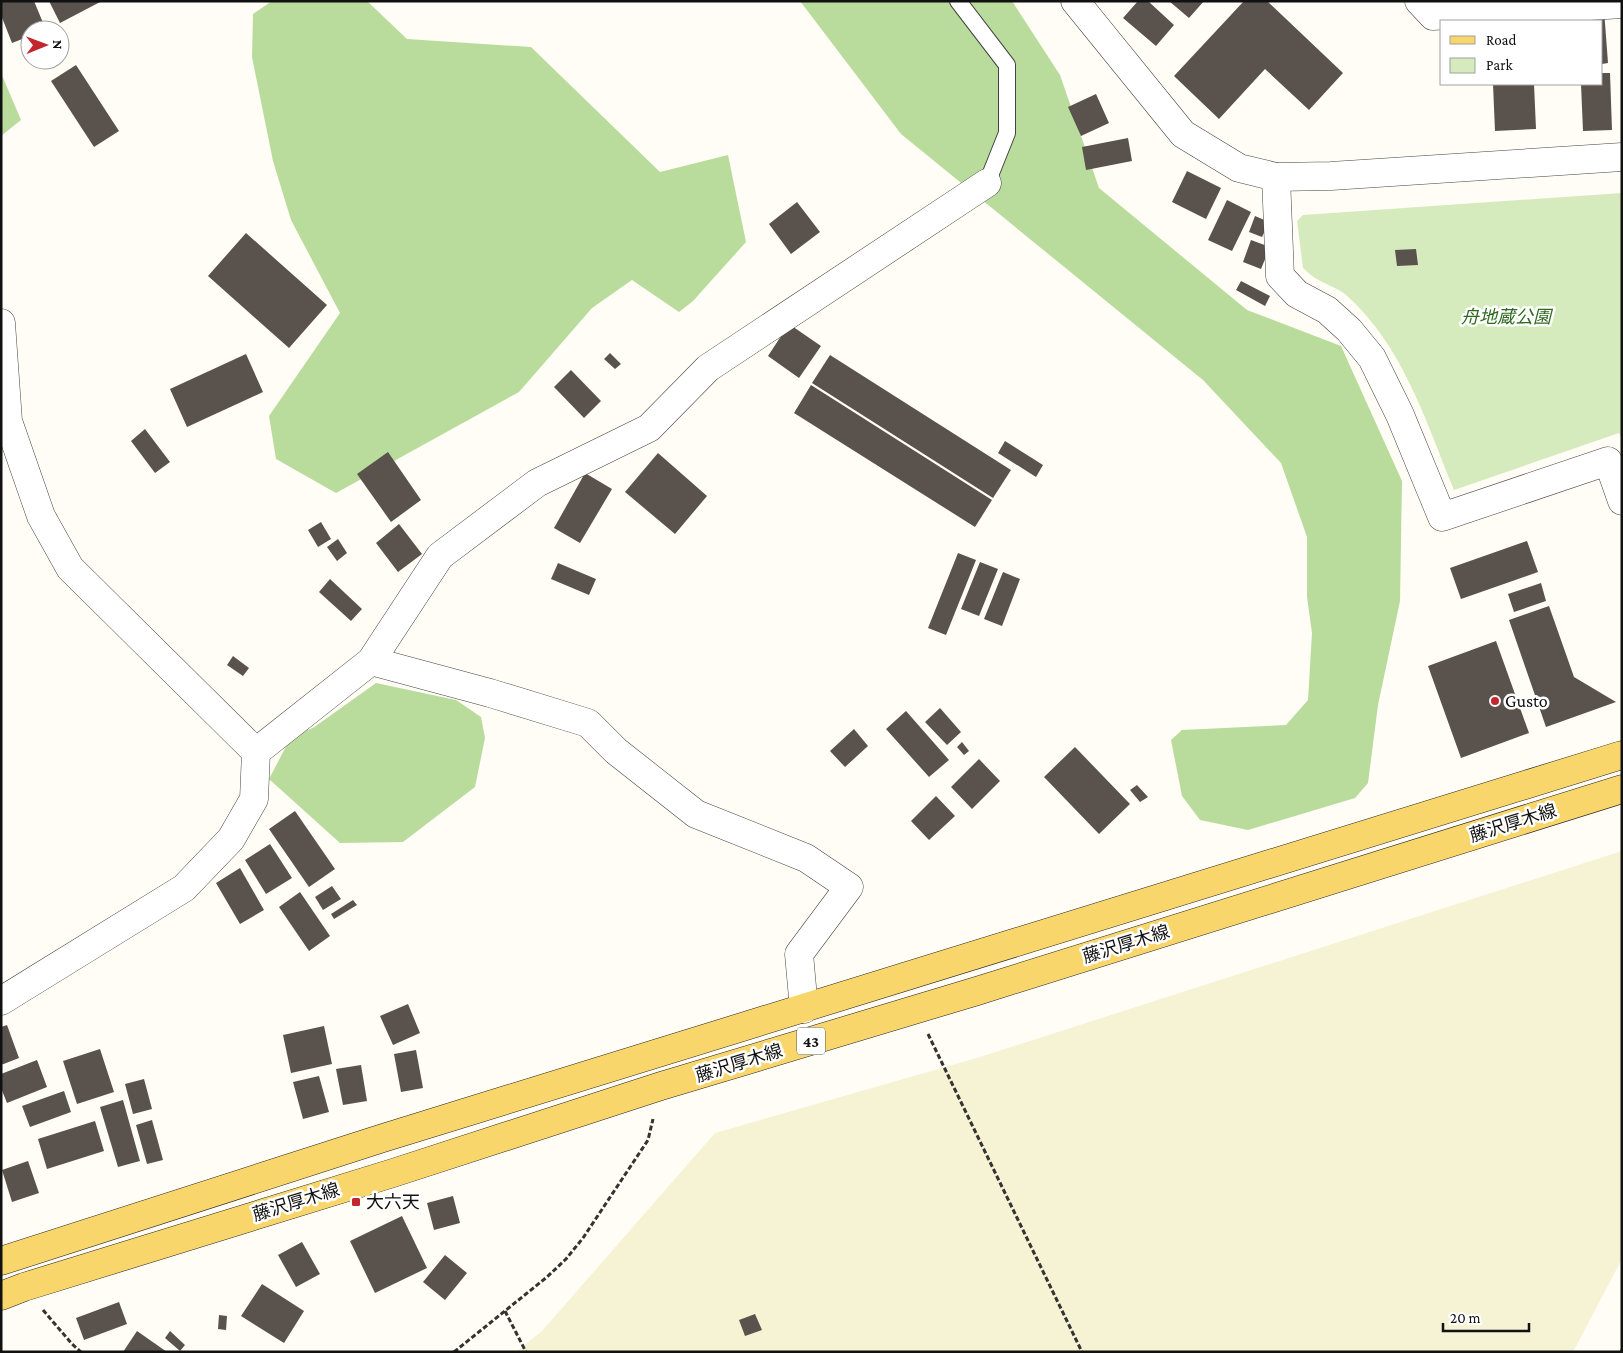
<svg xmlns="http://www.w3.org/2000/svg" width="1623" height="1353" viewBox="0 0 1623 1353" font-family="'Crimson Pro','Noto Sans JP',serif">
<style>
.farmland{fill:#f6f3d4}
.green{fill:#d5ebbd}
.forest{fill:#b9dc9c}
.building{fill:#5a524d}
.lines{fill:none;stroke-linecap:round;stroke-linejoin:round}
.service-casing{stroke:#444;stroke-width:18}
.minor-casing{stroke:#444;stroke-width:29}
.tertiary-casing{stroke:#444;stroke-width:29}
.primary-casing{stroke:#222;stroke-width:29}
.path{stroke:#333;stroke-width:3;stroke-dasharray:5 2.5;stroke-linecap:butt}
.service{stroke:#fff;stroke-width:16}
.minor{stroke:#fff;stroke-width:28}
.tertiary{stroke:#fff;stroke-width:28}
.primary{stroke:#f9d66b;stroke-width:28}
.poi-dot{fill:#c4262e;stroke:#fff;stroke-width:2}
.labels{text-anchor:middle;stroke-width:5;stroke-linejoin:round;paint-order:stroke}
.shield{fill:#fff;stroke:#585858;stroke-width:1}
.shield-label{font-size:16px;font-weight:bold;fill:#111}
.park-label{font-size:18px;font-style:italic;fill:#2f6b1f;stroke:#fff}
.poi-label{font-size:18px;fill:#111;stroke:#fff;text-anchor:start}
.street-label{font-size:18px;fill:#111;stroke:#fff}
</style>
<rect width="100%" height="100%" fill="#fffdf5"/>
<path class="farmland" d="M1622 851V1259L1573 1352H516L542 1331 715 1133 980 1057Z"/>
<path class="green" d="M1622 193V438L1619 433 1454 490C1426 422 1403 345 1345 294 1336 287 1324 284 1315 278 1310 275 1307 271 1303 268L1297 221 1303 215Z"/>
<path class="forest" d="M272 1H367L407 39 531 47 660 172 728 155 746 242 693 301 679 312 632 280 592 308 519 392 336 493 276 459 269 416 340 313 291 220 273 161 252 57 253 14Z
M800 1H1012L1060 75 1099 188 1247 310 1341 346 1402 481 1400 601 1378 705 1368 783 1355 798 1248 830 1200 820 1182 796 1171 740 1182 730 1286 725 1308 700 1312 633 1307 597V537L1281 463 1203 380 901 134Z
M1 73 21 120 1 136Z
M376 683 456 700 481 717 485 738 475 787 403 842 340 843 269 779 292 735 313 728Z"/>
<path class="building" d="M1 1H34L46 30H30V36L12 43 1 15Z
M49 1H102L60 23Z
M1138 1H1148L1174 25 1156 46 1123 18Z
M1169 1H1204L1189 18Z
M1244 1H1267L1343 73 1309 110 1265 69 1219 119 1174 76Z
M1604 10 1608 63 1602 64V21H1574L1573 12Z
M76 65 119 131 94 147 51 81Z
M1602 73H1610L1612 130 1583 131 1581 84H1602Z
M1493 84H1534L1536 129 1495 131Z
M1096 94 1109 123 1081 136 1068 107Z
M1128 138 1132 161 1086 170 1082 147Z
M1187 171 1221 188 1206 219 1172 202Z
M1227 200 1251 212 1232 251 1208 240Z
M797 202 820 232 791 254 769 224Z
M1255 216 1269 222 1262 237 1249 232Z
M246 233 327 305 289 348 208 276Z
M1251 240 1270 247 1261 269 1243 262Z
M1416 249 1418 265 1397 266 1395 250Z
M1241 281 1270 296 1265 306 1236 290Z
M789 324 821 346 799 378 768 356Z
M610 353 621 364 615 369 604 359Z
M246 354 263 392 187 427 170 389Z
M830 355 1011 470 993 498 812 383Z
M571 370 601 401 584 418 554 387Z
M811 385 992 500 975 527 794 413Z
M145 429 170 462 155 473 131 441Z
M1005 441 1043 465 1036 477 998 453Z
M388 452 421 500 391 522 357 474Z
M658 453 707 496 675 534 625 492Z
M585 473 612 489 580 543 554 528Z
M321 522 331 539 318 547 308 530Z
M399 524 422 554 398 572 376 543Z
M338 539 347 553 337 561 327 547Z
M1527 541 1538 572 1461 599 1450 568Z
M958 553 976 560 946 635 928 628Z
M980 562 998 569 979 616 961 609Z
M558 563 596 579 589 595 551 579Z
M1003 572 1020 579 1002 626 984 619Z
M330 579 362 609 351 621 319 592Z
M1541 583 1546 601 1514 612 1508 594Z
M1549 606 1574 677 1616 702 1546 727 1509 620Z
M1496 641 1529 733 1461 758 1428 666Z
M233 656 249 668 243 676 227 665Z
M940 708 961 732 947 745 925 722Z
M906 711 949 760 929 777 886 729Z
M854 729 868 746 845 767 830 751Z
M962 742 969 751 964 755 957 747Z
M1075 747 1130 804 1099 834 1044 777Z
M979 759 1000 781 972 809 951 787Z
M1137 785 1148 797 1140 802 1130 790Z
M936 796 955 816 929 840 911 821Z
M295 811 335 869 309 887 269 829Z
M270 844 292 878 266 894 245 860Z
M240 868 264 910 240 924 216 883Z
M332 886 341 899 323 910 315 897Z
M300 892 330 936 309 951 279 907Z
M353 900 357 905 334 919 331 914Z
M408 1004 420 1033 393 1045 380 1016Z
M7 1025 19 1058 1 1065V1027Z
M324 1026 332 1064 291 1073 283 1035Z
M100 1049 114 1092 77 1104 63 1061Z
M416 1050 423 1088 401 1092 394 1054Z
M37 1060 47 1087 7 1103 1 1088V1074Z
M361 1065 367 1101 343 1105 336 1069Z
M319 1076 329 1112 303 1119 293 1082Z
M144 1079 152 1109 133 1114 125 1084Z
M64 1091 71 1112 30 1127 22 1106Z
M123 1100 140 1161 118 1167 100 1107Z
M152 1120 163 1160 147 1164 136 1125Z
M95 1121 104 1151 47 1169 38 1139Z
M28 1161 39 1193 12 1202 2 1170Z
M453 1196 460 1223 434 1230 427 1203Z
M402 1216 427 1268 375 1293 350 1241Z
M302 1242 320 1274 296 1287 278 1255Z
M445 1255 467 1273 445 1300 423 1282Z
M262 1284 304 1311 284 1343 241 1316Z
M119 1302 127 1324 84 1340 76 1318Z
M755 1314 762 1330 745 1336 739 1320Z
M219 1315 227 1316 226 1330 218 1329Z
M137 1331 167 1352H123Z
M170 1331 185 1345 180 1351 165 1338Z"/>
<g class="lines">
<defs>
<path id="service" d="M958 1 1007 65V133L987 183"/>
<path id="minor" d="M1419 1 1433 16 1622 4
M1276 177 1280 276 1297 294 1327 310 1349 330 1372 358 1400 415 1442 517 1608 461 1622 501
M1 323 8 421 41 516 70 568 256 752 254 799 231 839 184 888 1 1001
M371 661 490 693 588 723 616 751 696 814 806 858 849 887 799 954 804 1009
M256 752 371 661 440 556 537 483 649 428 708 368 987 183"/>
<path id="tertiary" d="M1075 1 1183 134 1239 168 1276 177 1331 176 1622 157"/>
<path id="primary" d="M1 1261 383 1138 1622 755
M1 1296 24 1287 393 1173 661 1086 977 991 1622 789"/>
</defs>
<use href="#service" class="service-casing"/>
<use href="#minor" class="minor-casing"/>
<use href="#tertiary" class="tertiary-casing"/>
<use href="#primary" class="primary-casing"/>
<path class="path" d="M928 1034 1082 1352
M43 1310 72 1344 81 1352
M505 1311 526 1352
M454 1352 547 1277 566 1259 583 1238 648 1140 653 1119
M1621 1352 1622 1350"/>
<use href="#service" class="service"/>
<use href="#minor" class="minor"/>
<use href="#tertiary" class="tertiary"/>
<use href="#primary" class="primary"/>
</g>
<g class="poi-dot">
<circle cx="1495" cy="701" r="5"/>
<rect x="351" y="1197" width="10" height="10" rx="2.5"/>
</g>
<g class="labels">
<rect class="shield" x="797" y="1027.5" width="28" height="27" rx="4"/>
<g class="shield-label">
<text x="811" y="1047">43</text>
</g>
<g class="park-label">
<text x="1506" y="323">舟地蔵公園</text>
</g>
<g class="poi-label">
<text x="1505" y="707">Gusto</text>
<text x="366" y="1208">大六天</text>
</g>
<g class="street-label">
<text transform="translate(1513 823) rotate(-17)" y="6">藤沢厚木線</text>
<text transform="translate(1126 944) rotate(-17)" y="6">藤沢厚木線</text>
<text transform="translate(739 1063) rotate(-17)" y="6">藤沢厚木線</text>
<text transform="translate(296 1202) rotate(-17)" y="6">藤沢厚木線</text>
</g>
</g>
<rect width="1623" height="1353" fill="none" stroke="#111111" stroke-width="5"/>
<rect x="1440" y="20" width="162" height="65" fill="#ffffff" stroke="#a0a0a0"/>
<rect x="1450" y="36" width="25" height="8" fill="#f9d66b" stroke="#a0a0a0"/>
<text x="1486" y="45" font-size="15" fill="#111111">Road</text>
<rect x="1450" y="58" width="25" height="15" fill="#d5ebbd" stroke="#a0a0a0"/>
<text x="1486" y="70" font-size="15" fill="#111111">Park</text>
<g transform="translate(45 45) rotate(89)"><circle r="24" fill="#ffffff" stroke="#a0a0a0"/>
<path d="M0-4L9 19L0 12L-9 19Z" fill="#c4262e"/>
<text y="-8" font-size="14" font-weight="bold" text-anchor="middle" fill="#111111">N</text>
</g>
<path d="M1443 1323v8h86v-8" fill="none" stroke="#111111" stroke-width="2.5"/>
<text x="1450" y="1323" font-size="15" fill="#111111" stroke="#ffffff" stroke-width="4" paint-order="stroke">20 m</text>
</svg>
